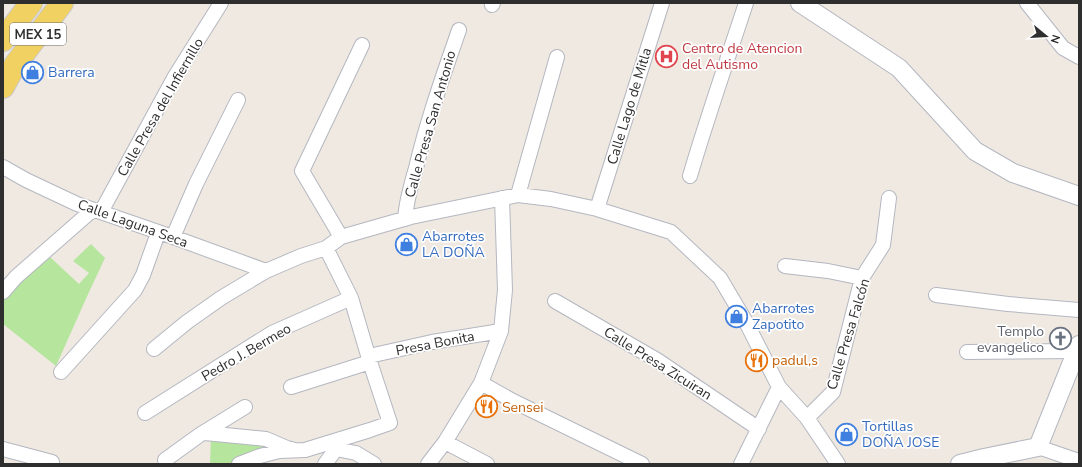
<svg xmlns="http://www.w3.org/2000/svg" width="1082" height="467" viewBox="0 0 1082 467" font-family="'Nunito Sans',sans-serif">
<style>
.green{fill:#b6e59e}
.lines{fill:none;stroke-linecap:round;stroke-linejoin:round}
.minor-casing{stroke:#b4b7c1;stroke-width:16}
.tertiary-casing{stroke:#b4b7c1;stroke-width:20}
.primary-casing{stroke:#c9c9c9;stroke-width:24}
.minor{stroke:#fff;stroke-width:14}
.tertiary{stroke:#fff;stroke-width:18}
.primary{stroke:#f2d163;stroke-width:22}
.labels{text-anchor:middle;stroke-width:3.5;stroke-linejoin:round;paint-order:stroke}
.shield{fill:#fff;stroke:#6d6d6d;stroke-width:1}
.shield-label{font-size:13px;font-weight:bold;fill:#2e2e2e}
.health-label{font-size:14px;fill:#be3a42;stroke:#fff;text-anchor:start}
.shop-label{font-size:14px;fill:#366cbe;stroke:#fff;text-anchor:start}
.street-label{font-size:14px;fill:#2e2e2e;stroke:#fff}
.worship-label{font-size:14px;fill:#5b616d;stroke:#fff;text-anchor:end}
.food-label{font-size:14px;fill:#c56008;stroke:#fff;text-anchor:start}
</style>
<rect width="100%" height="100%" fill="#efe9e1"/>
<path class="green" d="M91 244 105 258 89 292 56 366 3 324V298L18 280 50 257 79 284 89 273 73 261Z
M211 437 281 448 234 464H210Z"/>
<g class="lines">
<defs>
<path id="minor" d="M1027 3 1063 48 1079 57
M492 5 493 3
M3 167 26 180 77 204 173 237 266 271
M690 176C707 118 727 61 746 3
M518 195 557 57
M597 209 662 3
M101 212 174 78 221 3
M405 219C406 202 411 185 416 168 427 121 443 76 459 30
M173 237 196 184 238 100
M341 237 302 171 362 45
M785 266 828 271 862 278
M3 292 16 277 89 213 96 210
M936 295 1008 304 1079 310
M555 301 657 360 759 429
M154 349 187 322 221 298 266 271 301 256 326 248 341 237 411 217 518 195 551 199 597 209 671 232 720 278 746 322 779 387 807 418 838 464
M967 352 1077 351
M369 356 432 342 501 331
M61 372 135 290 143 275 158 233
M481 383 513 401 642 464
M291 387 370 362
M145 413 272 333 351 298
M807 418 833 392 862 278 883 245 889 198
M201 434 245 407
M445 442 487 464
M327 443 336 449 356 453 374 464
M1038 447 1079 461
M3 449 52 462
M165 460 201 434 205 433 266 439 287 448 292 449
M239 464 260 456 279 451 305 450 370 430 390 423 370 362 351 298 326 248
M325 464 336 449
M428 464 445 442 481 383 501 331 505 290 502 198
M741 464 779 387"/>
<path id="tertiary" d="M800 3 899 68 975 151 1013 173 1079 196
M960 464 984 458 1038 447 1079 345"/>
<path id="primary" d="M3 40 31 3
M3 87 15 65 62 3"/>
</defs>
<use href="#minor" class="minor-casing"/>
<use href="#tertiary" class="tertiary-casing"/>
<use href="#primary" class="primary-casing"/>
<use href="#minor" class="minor"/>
<use href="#tertiary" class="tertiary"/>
<use href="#primary" class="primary"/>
</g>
<defs>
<symbol id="hospital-ring" viewBox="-11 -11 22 22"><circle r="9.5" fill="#fff" stroke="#e0444e" stroke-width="1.5"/><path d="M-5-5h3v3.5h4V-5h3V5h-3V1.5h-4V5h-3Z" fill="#e0444e"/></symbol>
<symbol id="shop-ring" viewBox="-11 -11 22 22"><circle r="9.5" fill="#fff" stroke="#3f7fe0" stroke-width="1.5"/><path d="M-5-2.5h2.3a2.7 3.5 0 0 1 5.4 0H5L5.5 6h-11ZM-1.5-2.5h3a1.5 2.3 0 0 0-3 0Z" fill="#3f7fe0"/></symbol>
<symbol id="church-ring" viewBox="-11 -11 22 22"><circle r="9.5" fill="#fff" stroke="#6b7280" stroke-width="1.5"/><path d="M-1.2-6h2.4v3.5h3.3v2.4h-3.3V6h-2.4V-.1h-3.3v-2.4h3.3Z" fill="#6b7280"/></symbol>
<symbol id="restaurant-ring" viewBox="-11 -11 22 22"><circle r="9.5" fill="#fff" stroke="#e8710a" stroke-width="1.5"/><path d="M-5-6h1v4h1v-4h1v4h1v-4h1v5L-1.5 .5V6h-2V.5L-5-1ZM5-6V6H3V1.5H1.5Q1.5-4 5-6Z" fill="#e8710a"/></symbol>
</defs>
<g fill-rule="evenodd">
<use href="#hospital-ring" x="654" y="44" width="25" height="25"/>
<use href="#shop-ring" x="20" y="60" width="25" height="25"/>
<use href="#shop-ring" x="394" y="232" width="25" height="25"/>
<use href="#shop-ring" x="724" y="304" width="25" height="25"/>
<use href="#church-ring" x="1048" y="326" width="25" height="25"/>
<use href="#restaurant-ring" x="744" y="348" width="25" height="25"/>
<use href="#restaurant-ring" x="474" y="394" width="25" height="25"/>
<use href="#shop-ring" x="834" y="422" width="25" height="25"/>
</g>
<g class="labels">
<rect class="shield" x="10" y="23" width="56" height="22" rx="3"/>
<g class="shield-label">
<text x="38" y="39">MEX 15</text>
</g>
<g class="health-label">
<text x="682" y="53">Centro de Atencion<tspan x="682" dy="16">del Autismo</tspan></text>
</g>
<g class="shop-label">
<text x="48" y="77">Barrera</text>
<text x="422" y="241">Abarrotes<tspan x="422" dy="16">LA DOÑA</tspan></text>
<text x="752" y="313">Abarrotes<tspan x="752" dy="16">Zapotito</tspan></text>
<text x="862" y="431">Tortillas<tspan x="862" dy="16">DOÑA JOSE</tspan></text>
</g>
<g class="street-label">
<text transform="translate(629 106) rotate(-73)" y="5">Calle Lago de Mitla</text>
<text transform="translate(160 107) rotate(-60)" y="5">Calle Presa del Infiernillo</text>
<text transform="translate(430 124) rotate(-74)" y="5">Calle Presa San Antonio</text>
<text transform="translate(133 223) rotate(20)" y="5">Calle Laguna Seca</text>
<text transform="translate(848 334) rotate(-73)" y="5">Calle Presa Falcón</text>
<text transform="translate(435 343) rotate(-11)" y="5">Presa Bonita</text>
<text transform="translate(246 352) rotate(-30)" y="5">Pedro J. Bermeo</text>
<text transform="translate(658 363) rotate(32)" y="5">Calle Presa Zicuiran</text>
</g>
<g class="worship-label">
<text x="1044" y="336">Templo<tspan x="1044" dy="16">evangelico</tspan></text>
</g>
<g class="food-label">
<text x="772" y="365">padul,s</text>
<text x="502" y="412">Sensei</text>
</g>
</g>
<rect width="1082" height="467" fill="none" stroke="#2e2e2e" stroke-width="8"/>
<g transform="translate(1046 36) rotate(108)" stroke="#ffffff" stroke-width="3" paint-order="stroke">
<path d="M0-3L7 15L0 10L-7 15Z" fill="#2e2e2e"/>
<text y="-6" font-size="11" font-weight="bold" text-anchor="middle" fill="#2e2e2e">N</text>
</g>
</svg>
